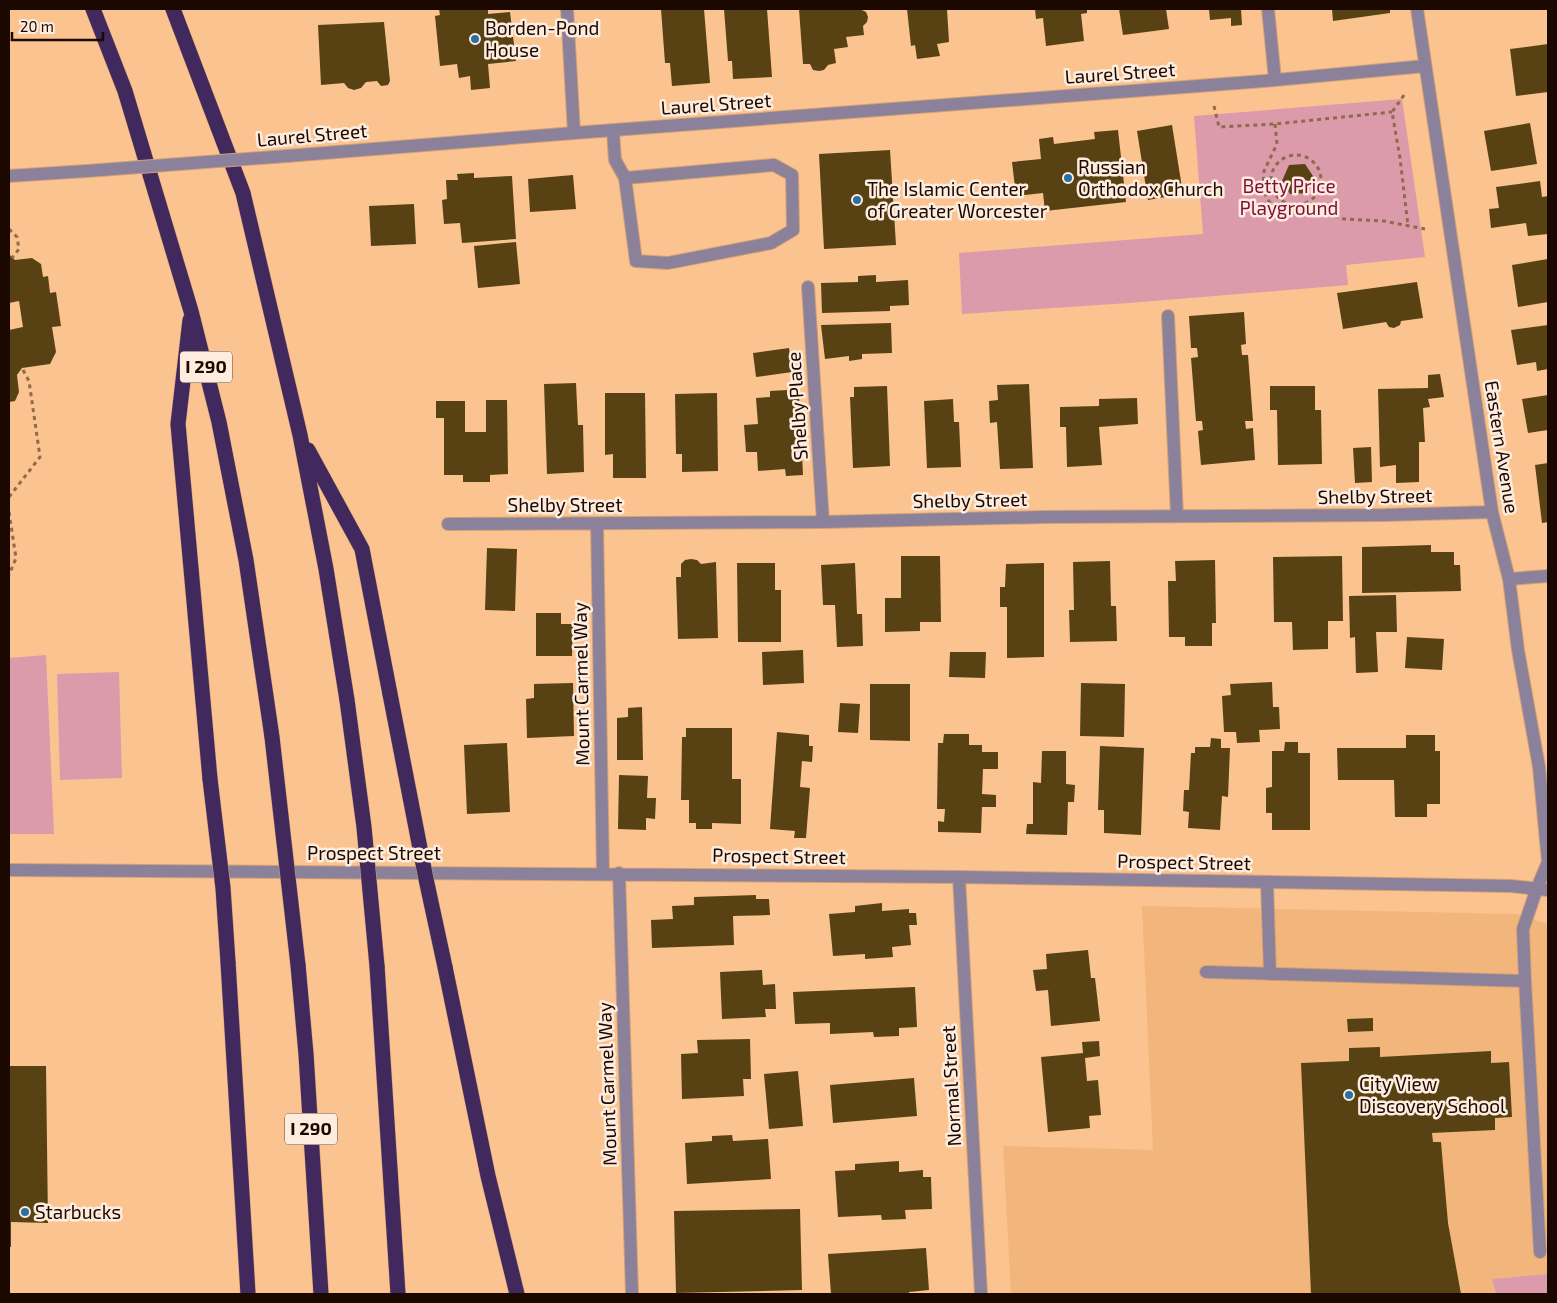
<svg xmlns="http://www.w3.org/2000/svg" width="1557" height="1303" viewBox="0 0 1557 1303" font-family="'Exo 2',sans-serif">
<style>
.built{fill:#f2b67d}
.green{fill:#dc9baa}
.building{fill:#584213}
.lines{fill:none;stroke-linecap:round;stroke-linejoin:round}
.service-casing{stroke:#d2a176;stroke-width:14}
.minor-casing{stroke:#d2a176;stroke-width:14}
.motorway-casing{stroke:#d2a176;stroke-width:16}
.path{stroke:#8f6a4b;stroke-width:3;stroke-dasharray:4 4;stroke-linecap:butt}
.service{stroke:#8c819b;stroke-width:12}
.minor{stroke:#8c819b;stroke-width:12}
.motorway{stroke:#42295d;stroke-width:15}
.minor-bridge-casing{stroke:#d2a176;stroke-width:14;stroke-linecap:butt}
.motorway-bridge-casing{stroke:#d2a176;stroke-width:16;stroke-linecap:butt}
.minor-bridge{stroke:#8c819b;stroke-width:12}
.motorway-bridge{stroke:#42295d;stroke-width:15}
.poi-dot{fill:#2770a3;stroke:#feedde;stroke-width:2}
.labels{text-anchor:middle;stroke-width:5;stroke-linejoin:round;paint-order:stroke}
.shield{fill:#feedde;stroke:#5f4d43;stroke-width:1}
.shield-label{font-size:18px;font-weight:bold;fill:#1b0800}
.poi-label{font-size:19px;fill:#1b0800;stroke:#feedde;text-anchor:start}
.street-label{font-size:19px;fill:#1b0800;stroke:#feedde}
.park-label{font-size:19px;fill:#7d0e3c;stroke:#feedde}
</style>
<rect width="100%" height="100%" fill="#fac390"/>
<path class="built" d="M1142 906 1516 914 1548 924V1294H1011L1003 1146 1153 1150Z"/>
<path class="green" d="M1402 99 1425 257 1346 265 1348 285 1129 303 962 314 959 253 1203 234 1194 116Z
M46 655 54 834H9V658Z
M119 672 122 778 60 780 57 674Z
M1548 1274V1294H1496L1492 1279Z"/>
<path class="building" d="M439 9H488V14L510 12 516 61 488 64 490 88 471 90 470 76 459 78 457 64 440 66 435 16 440 15Z
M661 9H704L710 83 672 86 670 63H665Z
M724 9H767L772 77 733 79 732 61H728Z
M799 9H860L866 12 868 17 867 22 863 26 864 35 846 37 848 47 834 49 836 63 828 65 824 70 819 71 813 70 810 64H803Z
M907 9H947L949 42 937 44 940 56 917 59 915 45 911 46Z
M1035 9H1087V13L1081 14 1084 41 1046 46 1043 18 1036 19Z
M1119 9H1166L1169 29 1123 35Z
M1209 9H1241L1242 25 1231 26V18L1210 20Z
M1332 9H1390V13L1333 21Z
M384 22 390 81 388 85 381 86 377 81 366 82 361 88 354 90 348 88 344 83 321 85 318 25Z
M1548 44V92L1516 96 1510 49Z
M1530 123 1537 164 1491 171 1484 131Z
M1172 125 1183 194 1148 200 1137 131Z
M1118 130 1126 202 1045 211 1043 193 1016 196 1012 162 1041 159 1039 139 1053 137 1054 144 1095 139 1094 132Z
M890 150 896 245 824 249 819 154Z
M1305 164 1315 179 1307 193 1290 194 1282 181 1289 165Z
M474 173V178L512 176 516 239 462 243 460 223 444 224 442 200 447 199 446 180H458L457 174Z
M573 175 576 209 530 212 528 179Z
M1540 181 1542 197 1548 196V234L1528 236 1526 223 1491 228 1489 209 1499 208 1496 187Z
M414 204 416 244 371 246 369 206Z
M516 242 520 284 478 288 474 246Z
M9 254 15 260 32 258 41 264 43 277 48 276 50 293 56 292 61 326 52 327 56 352 50 364 22 368 17 375 19 392 15 401 9 402V330L23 327 19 301 9 303Z
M1548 259V302L1518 307 1512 265Z
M876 275V282L908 280 909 305 890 306V311L822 313 821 283 858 282V276Z
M1417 282 1423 318 1401 321 1400 325 1394 328 1389 327 1386 322 1343 329 1337 293Z
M1244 312 1246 344 1241 345 1242 355H1248L1253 421H1245L1246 429 1253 428 1255 460 1201 465 1198 431 1203 430 1202 421H1196L1191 358 1198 357 1197 348H1191L1189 316Z
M891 323 892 353 862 354V359L849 361V356L825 359 821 325Z
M1548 325V369L1537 371 1536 362 1517 365 1511 330Z
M789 348 792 372 756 377 753 353Z
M1440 374 1444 397 1428 399 1430 407 1423 408 1425 442H1419V482L1396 483V465L1380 467 1378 389 1428 388V375Z
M576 383 578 425H583L584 472 547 474 544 384Z
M1029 384 1033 468 1000 469 997 422 990 423 989 401 998 400 997 385Z
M887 386 890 466 853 468 850 397H854V387Z
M1270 386H1315V410H1321L1322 464 1278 465 1277 410H1270Z
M787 390V395L799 394 803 475 786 476 785 469 758 471 757 452H746L744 425 758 424 756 398 770 397V391Z
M605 393H645L646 478H613V454L605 455Z
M717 393 718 471 682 472V454H676L675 394Z
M1548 395V430L1528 433 1522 399Z
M1137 398 1138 424 1099 427 1102 465 1067 467 1066 427H1060V407L1099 406V399Z
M953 399 954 422H959L961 467 927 468 924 401Z
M486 400H507L508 474 490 475V482H463V475H444V418H436V401H465V432H486Z
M1371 447 1372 482 1355 483 1353 448Z
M1548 463V522L1542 523 1535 465Z
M1431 545V552H1454V565H1460L1461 591 1362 593V547Z
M487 548 517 549 515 611 485 610Z
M901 556H940L941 622H920V631L885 632V598H901Z
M1342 556 1343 621H1328V649L1293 650 1292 622H1274L1273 557Z
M691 559 697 560 701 564 716 562 718 638 678 639 676 577H681V564L685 560Z
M1215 560 1216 623H1212V646H1185V637H1169L1168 581H1176L1175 561Z
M1110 561 1111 606H1116L1117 641 1070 642 1069 610H1074L1073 562Z
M737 563H775V590H781V642H738Z
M855 563 857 614H862L863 646 837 647 835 605H823L821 565Z
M1044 563V657L1007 658V607H1000V587H1005L1006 564Z
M1396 595 1397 632H1376L1378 672 1356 673 1355 637 1350 638 1349 596Z
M536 613H561V624H573L572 656H536Z
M1407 637 1444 639 1442 670 1405 668Z
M803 650 804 683 763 685 762 652Z
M950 652H986L985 678 949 677Z
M1272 682 1273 707H1279L1280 729 1259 730 1260 742 1237 743 1236 732H1224L1222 696 1231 695 1230 684Z
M573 683 574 736 527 738 526 699 534 698V684Z
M1081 683 1125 684 1124 737 1080 736Z
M870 684H910V741L870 740Z
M840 703 860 704 858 733 838 732Z
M642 707 643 760H617V718L628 717V708Z
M686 728H732V779H741V824L712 823V829H696V823H689V800H681L682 737H686Z
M777 732 809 735V746H813L812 762 802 761 800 787 810 788 806 838H794L795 831 770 829Z
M944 734H969V745H982V752H998V769H983L982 794 996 795V807H982L981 833 938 832V821L944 822 945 809H937L938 743H943Z
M1406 735H1435V751H1440V804H1427V817H1395L1394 780H1338L1337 748H1406Z
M1211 738 1221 739V748H1230L1228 797 1222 796 1220 830 1188 828 1189 812 1183 811 1184 790H1189L1191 753H1195V747H1210Z
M1285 742H1298V753H1310V830H1272V813H1266V788L1272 787V751H1284Z
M507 743 510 812 467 814 464 745Z
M1100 746 1144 748 1141 835 1104 833V810H1098Z
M1042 751H1066V784L1075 785 1074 802H1068L1067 835 1026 834 1027 824H1033V782L1041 783Z
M619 775 648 776 647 798H656L655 819 646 818V830L618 829Z
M756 895V899H769L770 915 733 916 734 945 652 948 651 920 673 919 672 906 694 905V897Z
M882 903V911L909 909V913H916L917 925H909L911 945 892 947 893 957 865 959V954L833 956 829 914 855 912V906Z
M1088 950 1091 978H1095L1100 1021 1051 1026 1048 990 1036 991 1033 970 1047 969 1046 954Z
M762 970 763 985 775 984 776 1009H765L766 1017 722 1019 720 972Z
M915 987 917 1027 899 1028V1036L874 1037 873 1032 830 1034V1023L795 1024 793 992Z
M1373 1018V1031L1348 1032 1347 1019Z
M750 1039 751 1079H743L744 1096 682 1099 681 1054 698 1053 697 1040Z
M1099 1041 1100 1056 1085 1058 1087 1081 1098 1080 1101 1115 1089 1116 1090 1128 1048 1132 1041 1057 1083 1053 1082 1042Z
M1380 1047V1057L1491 1051V1063L1509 1062 1512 1117 1495 1118V1130L1432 1133 1433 1142H1441L1448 1223 1461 1294H1311L1301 1063 1349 1061V1048Z
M9 1066H46L48 1223 11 1222V1247H9Z
M798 1071 803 1126 769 1129 764 1074Z
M914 1078 917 1116 833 1123 830 1085Z
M732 1135 733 1141 768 1139 771 1179 687 1184 685 1143 712 1141V1136Z
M899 1161V1172L923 1170V1177H931L932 1209 905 1210 906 1219 882 1220 881 1215 838 1217 835 1171 855 1170V1164Z
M800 1209 802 1290 676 1293 674 1211Z
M926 1248 929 1290 909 1292V1294H831L828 1254Z"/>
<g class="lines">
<defs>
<path id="service" d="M613 131 615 160 625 178 636 261 668 263 771 243 793 230 792 175 774 165 625 178
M1168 316 1177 516
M1267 882 1270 974
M1537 888 1523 929 1525 981 1540 1252
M1206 972 1525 981"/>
<path id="minor" d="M567 9 574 133
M1268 9 1275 80
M1417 9 1492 512 1509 579 1518 650 1539 767 1548 862 1537 888
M287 156 574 133 1264 81 1425 66
M9 176 87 171
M808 287 823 522
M448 524 823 522 1044 517 1385 515 1492 512
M597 524 603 873
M1509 579 1548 576
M9 870 959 877 1511 886 1548 890
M619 873 632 1294
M959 877 981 1294"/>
<path id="motorway" d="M93 9 125 91 191 311 219 422 246 560 272 737
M173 9 243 193 300 435 326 569 347 700
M190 320 178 424 210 779
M308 450 362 549 390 694
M228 962 248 1294
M298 965 306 1054 321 1294
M377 966 398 1294
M445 967 488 1176 517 1294"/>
</defs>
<use href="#service" class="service-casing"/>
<use href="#minor" class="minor-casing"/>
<use href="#motorway" class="motorway-casing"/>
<path class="path" d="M1404 95 1392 112 1400 158 1408 226
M1214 106 1219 127 1275 124 1392 112
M1275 124 1277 144 1264 171 1263 187 1267 199 1277 210 1293 212H1324L1344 219 1384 221 1425 229
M1271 180a25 25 0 1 1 50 0a25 25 0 1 1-50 0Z
M9 229 17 237 19 249 12 258
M9 497 40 457 29 381 22 368
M9 512 16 558 9 575"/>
<use href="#service" class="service"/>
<use href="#minor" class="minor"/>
<use href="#motorway" class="motorway"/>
<defs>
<path id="minor-bridge" d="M87 171 287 156"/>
<path id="motorway-bridge" d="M390 694 426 879 445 967
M347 700 364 827 377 966
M272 737 298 965
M210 779 223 888 228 962"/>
</defs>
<use href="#minor-bridge" class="minor-bridge-casing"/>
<use href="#motorway-bridge" class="motorway-bridge-casing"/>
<use href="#minor-bridge" class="minor-bridge"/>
<use href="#motorway-bridge" class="motorway-bridge"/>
</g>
<g class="poi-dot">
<circle cx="475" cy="39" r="5"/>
<circle cx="1068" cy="178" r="5"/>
<circle cx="857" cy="200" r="5"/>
<circle cx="1349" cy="1095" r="5"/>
<circle cx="25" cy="1212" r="5"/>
</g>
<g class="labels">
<g class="shield">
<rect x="180" y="351.5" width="52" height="31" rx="4"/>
<rect x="285" y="1113.5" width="52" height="31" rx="4"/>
</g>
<g class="shield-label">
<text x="206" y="373">I 290</text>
<text x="311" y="1135">I 290</text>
</g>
<g class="poi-label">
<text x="485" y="35">Borden-Pond<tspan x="485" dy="22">House</tspan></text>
<text x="1078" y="174">Russian<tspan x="1078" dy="22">Orthodox Church</tspan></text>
<text x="867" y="196">The Islamic Center<tspan x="867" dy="22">of Greater Worcester</tspan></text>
<text x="1359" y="1091">City View<tspan x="1359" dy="22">Discovery School</tspan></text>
<text x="35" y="1219">Starbucks</text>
</g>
<g class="street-label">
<text transform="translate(1120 73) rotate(-4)" y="7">Laurel Street</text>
<text transform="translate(716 104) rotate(-4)" y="7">Laurel Street</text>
<text transform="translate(312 135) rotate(-5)" y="7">Laurel Street</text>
<text transform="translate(797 406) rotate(-94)" y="7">Shelby Place</text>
<text transform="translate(1502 447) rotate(81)" y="7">Eastern Avenue</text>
<text transform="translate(1375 496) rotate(-1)" y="7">Shelby Street</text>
<text transform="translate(970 500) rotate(-1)" y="7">Shelby Street</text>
<text x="565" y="512">Shelby Street</text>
<text transform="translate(581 684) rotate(-91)" y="7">Mount Carmel Way</text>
<text x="374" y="860">Prospect Street</text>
<text transform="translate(779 856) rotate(1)" y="7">Prospect Street</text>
<text transform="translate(1184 862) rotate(1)" y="7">Prospect Street</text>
<text transform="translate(607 1084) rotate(-92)" y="7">Mount Carmel Way</text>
<text transform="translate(951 1086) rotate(-93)" y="7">Normal Street</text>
</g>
<g class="park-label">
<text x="1289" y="193">Betty Price<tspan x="1289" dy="22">Playground</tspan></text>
</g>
</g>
<rect width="1557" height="1303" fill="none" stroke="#1b0800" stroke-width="20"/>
<path d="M12 32v8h91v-8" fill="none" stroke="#1b0800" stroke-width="2.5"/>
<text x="20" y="32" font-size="15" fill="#1b0800" stroke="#feedde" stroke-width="4" paint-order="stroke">20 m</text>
</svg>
